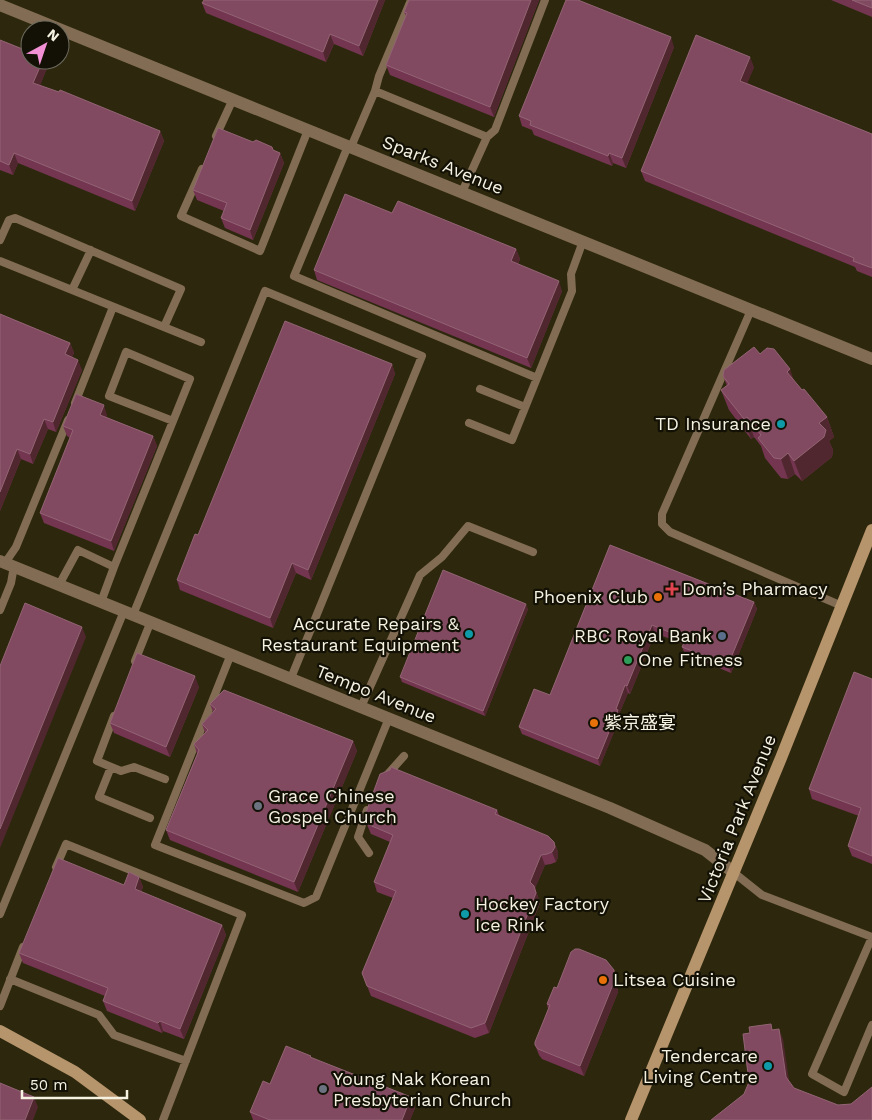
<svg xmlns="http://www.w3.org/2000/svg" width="872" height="1120" viewBox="0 0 872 1120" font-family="'Work Sans','Noto Sans SC',sans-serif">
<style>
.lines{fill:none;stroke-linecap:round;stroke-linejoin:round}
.lane{stroke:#826d54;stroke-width:8}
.street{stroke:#826d54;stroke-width:12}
.secondary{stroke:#b6946c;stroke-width:12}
.wall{fill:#733550}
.shaded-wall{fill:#51272f}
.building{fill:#814a60;stroke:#936474}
.culture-dot{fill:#0f9aa8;stroke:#131106;stroke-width:2}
.health-dot{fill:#e0444e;stroke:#131106;stroke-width:2}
.food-dot{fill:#e8710a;stroke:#131106;stroke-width:2}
.service-dot{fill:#5c6f8a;stroke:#131106;stroke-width:2}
.leisure-dot{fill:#2e9e5b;stroke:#131106;stroke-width:2}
.worship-dot{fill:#6b7280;stroke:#131106;stroke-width:2}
.labels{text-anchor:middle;stroke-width:4.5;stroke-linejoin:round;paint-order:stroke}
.street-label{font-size:18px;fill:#f5f2e2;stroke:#131106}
.poi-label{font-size:18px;fill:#f5f2e2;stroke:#131106;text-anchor:start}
</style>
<rect width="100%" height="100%" fill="#2d280d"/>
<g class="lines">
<path class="lane" d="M375 91 379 76 411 0
M216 136 233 99
M487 137 495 130 545 0
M348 146 294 276 537 378 572 291 571 274 583 241
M351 147 375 91 487 137 462 192
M202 169 181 216 260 251 308 130
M0 240 9 220 15 218 181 289 164 327
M0 261 201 342
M72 290 91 250
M751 310 662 514V524L670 532 842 606
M480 389 525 407
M75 403 113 307
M469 423 512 440 537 378
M5 563 16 547 68 420
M114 567 190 379 126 352 109 396 173 421
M59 585 78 550 114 567 101 602
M0 610 11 583 14 566
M133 615 265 291 422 356 291 678
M231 654 155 845 304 903 316 897 389 718
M135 661 151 621
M361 707 420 575 442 557 468 526 533 552
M114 716 97 761 121 771 134 767 165 779
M111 767 99 797 150 818
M387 775 404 756
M367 810 358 837 369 853
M56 867 66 844 242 915 163 1120
M733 872 762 895 872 937
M0 914 124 611
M872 937 812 1074 844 1092 872 1025
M10 979 99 1015 114 1035 186 1061
M0 1006 23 947"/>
<path class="street" d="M0 5 872 359
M0 561 610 808 705 850 733 872"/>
<path class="secondary" d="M0 1031 75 1072 140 1120
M631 1120 781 758 872 530"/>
</g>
<path class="wall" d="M385 0 363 56 334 44 326 62 206 13 202 3Z
M409 0H539L494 117 390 75 386 65 406 16 404 12Z
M831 0H872V17Z
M0 40 30 60H44L47 68 40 85 160 131 164 141 135 211 18 163 13 175 0 170Z
M674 47 626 168 613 163 612 166 534 135 532 130 522 126 519 116Z
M754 67 747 83 872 134V277L857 271 855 267 645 181 641 171Z
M273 150 280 153 284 163 253 240 225 228 221 218 224 211 197 200 193 190Z
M392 213 516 249 520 259 518 264 562 291 531 368 317 280 314 270Z
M0 314 70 343 74 353 72 357 82 370 56 432 48 429 33 464 21 459 0 511Z
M760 354 794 381 802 390 827 417 834 437 829 441 833 450 832 457 802 481 795 474 788 479 781 478 765 458 761 446 754 437 751 439 729 410 721 390 727 386 723 376Z
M392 364 395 374 311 580 296 573 273 628 180 590 177 580 198 535Z
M107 415 106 417 153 436 157 446 114 551 44 523 40 513 70 438 67 436 63 426Z
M610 545 754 602 757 609 731 673 685 654 682 647 683 644 655 633 630 694 628 693 619 714 620 717 600 766 522 734 519 727 550 695Z
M528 609 485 716 402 682 400 677Z
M872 679V864L852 856 848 846 859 816 812 799 809 789Z
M199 687 170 757 114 733 110 723Z
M210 704 353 741 357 751 298 892 170 840 166 830 197 754 194 744 205 733 202 724 213 712Z
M497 810 499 815 554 842 558 852V857L556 862 551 864 545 865 535 888 540 903 489 1033 475 1038 371 996 362 973 393 898 377 892 374 882 390 842 371 834 364 818Z
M139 877 143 887 141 892 222 925 226 935 184 1039 163 1031 162 1033 107 1011 103 1001 105 996 23 963 19 953 124 885Z
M614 970 617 980 618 992 584 1076 542 1059 539 1055 535 1045 548 1009 547 1004 557 988Z
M311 1056V1058L411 1097 415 1108 410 1120H253L250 1112 270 1084Z"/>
<path class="shaded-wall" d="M378 0H385L363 56 359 46Z
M531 0H539L494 117 490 107Z
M330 34 334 44 326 62 323 52Z
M671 37 674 47 626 168 622 158Z
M750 57 754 67 744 91 740 81Z
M43 60H44L47 68 37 93 33 83Z
M160 131 164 141 135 211 132 201Z
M14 153 18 163 13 175 9 165Z
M280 153 284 163 253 240 250 230Z
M609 153 613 163 612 166 608 156Z
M516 249 520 259 515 271 511 261Z
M559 281 562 291 531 368 527 358Z
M70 343 74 353 69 365 65 354Z
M78 360 82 370 56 432 53 422Z
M392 364 395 374 311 580 308 570Z
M790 369 797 389 787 372Z
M104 405 107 415 103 425 100 415Z
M747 417 754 437 751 439 744 419Z
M827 417 834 437 829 441 833 450 832 457 802 481 794 461 819 423Z
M44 419 48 429 33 464 30 454Z
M153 436 157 446 114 551 111 541Z
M17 449 21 459 0 511V492Z
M788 453 795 474 788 479 781 459Z
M292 563 296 573 273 628 270 618Z
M754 602 757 609 731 673 728 665Z
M526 604 528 609 485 716 483 711Z
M652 625 655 633 630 694 627 686Z
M82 627 86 637 0 848V829Z
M195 676 199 687 170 757 166 747Z
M625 685 628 693 619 714 620 717 600 766 598 759 616 709Z
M353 741 357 751 298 892 294 882Z
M554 842 558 852V857L556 862 552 852Z
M541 855 545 865 535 888 540 903 489 1033 485 1023 530 882Z
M139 877 143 887 138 899 135 889Z
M222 925 226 935 184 1039 180 1029Z
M614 970 617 980 618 992 584 1076 580 1066Z
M160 1021 163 1031 162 1033 158 1023Z
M779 1029 783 1039 790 1087 786 1077Z
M34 1097 38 1107 33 1120H25Z
M411 1097 415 1108 410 1120H402Z"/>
<path class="building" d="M204 0H378L359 46 330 34 323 52 202 3Z
M409 0H531L490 107 386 65 407 13 404 12Z
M566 0H578L671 37 622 158 609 153 608 156 530 125 531 121 519 116Z
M852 0H872V8Z
M696 35 750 57 740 81 872 134V268L853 261 854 258 641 171Z
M0 40 30 52V60H43L33 83 59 92 60 90 160 131 132 201 14 153 9 165 0 161Z
M218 128 253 142 256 140 272 147 273 150 280 153 250 230 221 218 227 203 193 190Z
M345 194 392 213 398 201 516 249 511 261 559 281 527 358 314 270Z
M0 314 70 343 65 354 78 360 53 422 44 419 30 454 17 449 0 492Z
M285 321 392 364 308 570 292 563 270 618 177 580 195 534 198 535Z
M754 347 760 354 767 348 774 349 790 369 787 372 802 390 804 389 827 417 819 423 826 430 824 437 794 461 788 453 781 459 774 458 758 438 761 435 747 417 744 419 721 390 729 384 723 376 724 370Z
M76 394 104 405 100 415 153 436 111 541 40 513 73 430 63 426Z
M610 545 754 602 728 665 682 647 686 639 652 625 627 686 625 685 616 709 618 710 598 759 519 727 534 689 550 695Z
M443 570 526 604 483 711 400 677Z
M25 603 82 627 0 829V666Z
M137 653 195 676 166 747 110 723Z
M854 672 872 679V856L848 846 861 808 809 789Z
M224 690 353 741 294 882 166 830 199 750 194 744 208 730 202 724 216 709 210 704Z
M391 767 497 810 495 814 548 836 554 842 555 847 552 852 547 854 541 855 530 882 534 886 536 893 485 1023 471 1028 367 986 362 973 396 891 374 882 393 835 367 824 364 818 380 774 390 770Z
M58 858 124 885 129 872 139 877 135 889 222 925 180 1029 160 1021 158 1023 103 1001 108 988 19 953Z
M575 949H579L606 960 614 970V982L580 1066 538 1049 535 1045V1042L550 1005 547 1004 554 987 557 988 571 952Z
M771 1024 772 1030 779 1029 786 1077 794 1088 838 1105 851 1104 872 1087V1120H711L744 1094 749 1082 743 1034 750 1033 749 1027Z
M286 1046 311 1056 310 1057 411 1097 402 1120H270L250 1112 263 1081 270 1084Z
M0 1083 34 1097 25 1120H0Z"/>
<g class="culture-dot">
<circle cx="781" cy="424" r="5"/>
<circle cx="469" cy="634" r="5"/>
<circle cx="465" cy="914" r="5"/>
<circle cx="768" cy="1066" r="5"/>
</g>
<path class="health-dot" d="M669.5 581.5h5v5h5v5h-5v5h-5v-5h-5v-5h5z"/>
<g class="food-dot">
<circle cx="658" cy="597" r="5"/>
<circle cx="594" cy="723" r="5"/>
<circle cx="603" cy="980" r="5"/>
</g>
<circle class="service-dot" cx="722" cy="636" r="5"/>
<circle class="leisure-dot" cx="628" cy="660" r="5"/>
<g class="worship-dot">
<circle cx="258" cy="806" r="5"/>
<circle cx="323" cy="1089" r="5"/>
</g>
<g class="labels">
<g class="street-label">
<text transform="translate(443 165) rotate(22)" y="6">Sparks Avenue</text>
<text transform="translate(376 694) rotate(22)" y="6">Tempo Avenue</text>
<text transform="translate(737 819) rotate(-68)" y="6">Victoria Park Avenue</text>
</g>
<g class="poi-label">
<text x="771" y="430" text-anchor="end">TD Insurance</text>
<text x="682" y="595">Dom’s Pharmacy</text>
<text x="648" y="603" text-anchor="end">Phoenix Club</text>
<text x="459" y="630" text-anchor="end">Accurate Repairs &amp;<tspan x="459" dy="21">Restaurant Equipment</tspan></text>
<text x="712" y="642" text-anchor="end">RBC Royal Bank</text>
<text x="638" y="666">One Fitness</text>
<text x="604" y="729">紫京盛宴</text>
<text x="268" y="802">Grace Chinese<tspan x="268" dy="21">Gospel Church</tspan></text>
<text x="475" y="910">Hockey Factory<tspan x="475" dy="21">Ice Rink</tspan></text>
<text x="613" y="986">Litsea Cuisine</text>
<text x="758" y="1062" text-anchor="end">Tendercare<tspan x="758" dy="21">Living Centre</tspan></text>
<text x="333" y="1085">Young Nak Korean<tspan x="333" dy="21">Presbyterian Church</tspan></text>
</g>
</g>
<g transform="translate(45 45) rotate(40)"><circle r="24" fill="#131106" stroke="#6d6b5e"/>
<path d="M0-4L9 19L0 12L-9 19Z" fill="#f391d6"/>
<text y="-8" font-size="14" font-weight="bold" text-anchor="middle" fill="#f5f2e2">N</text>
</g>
<path d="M22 1090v8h105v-8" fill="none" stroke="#f5f2e2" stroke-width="2.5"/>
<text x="30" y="1090" font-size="15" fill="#f5f2e2" stroke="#131106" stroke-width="4" paint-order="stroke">50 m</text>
</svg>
